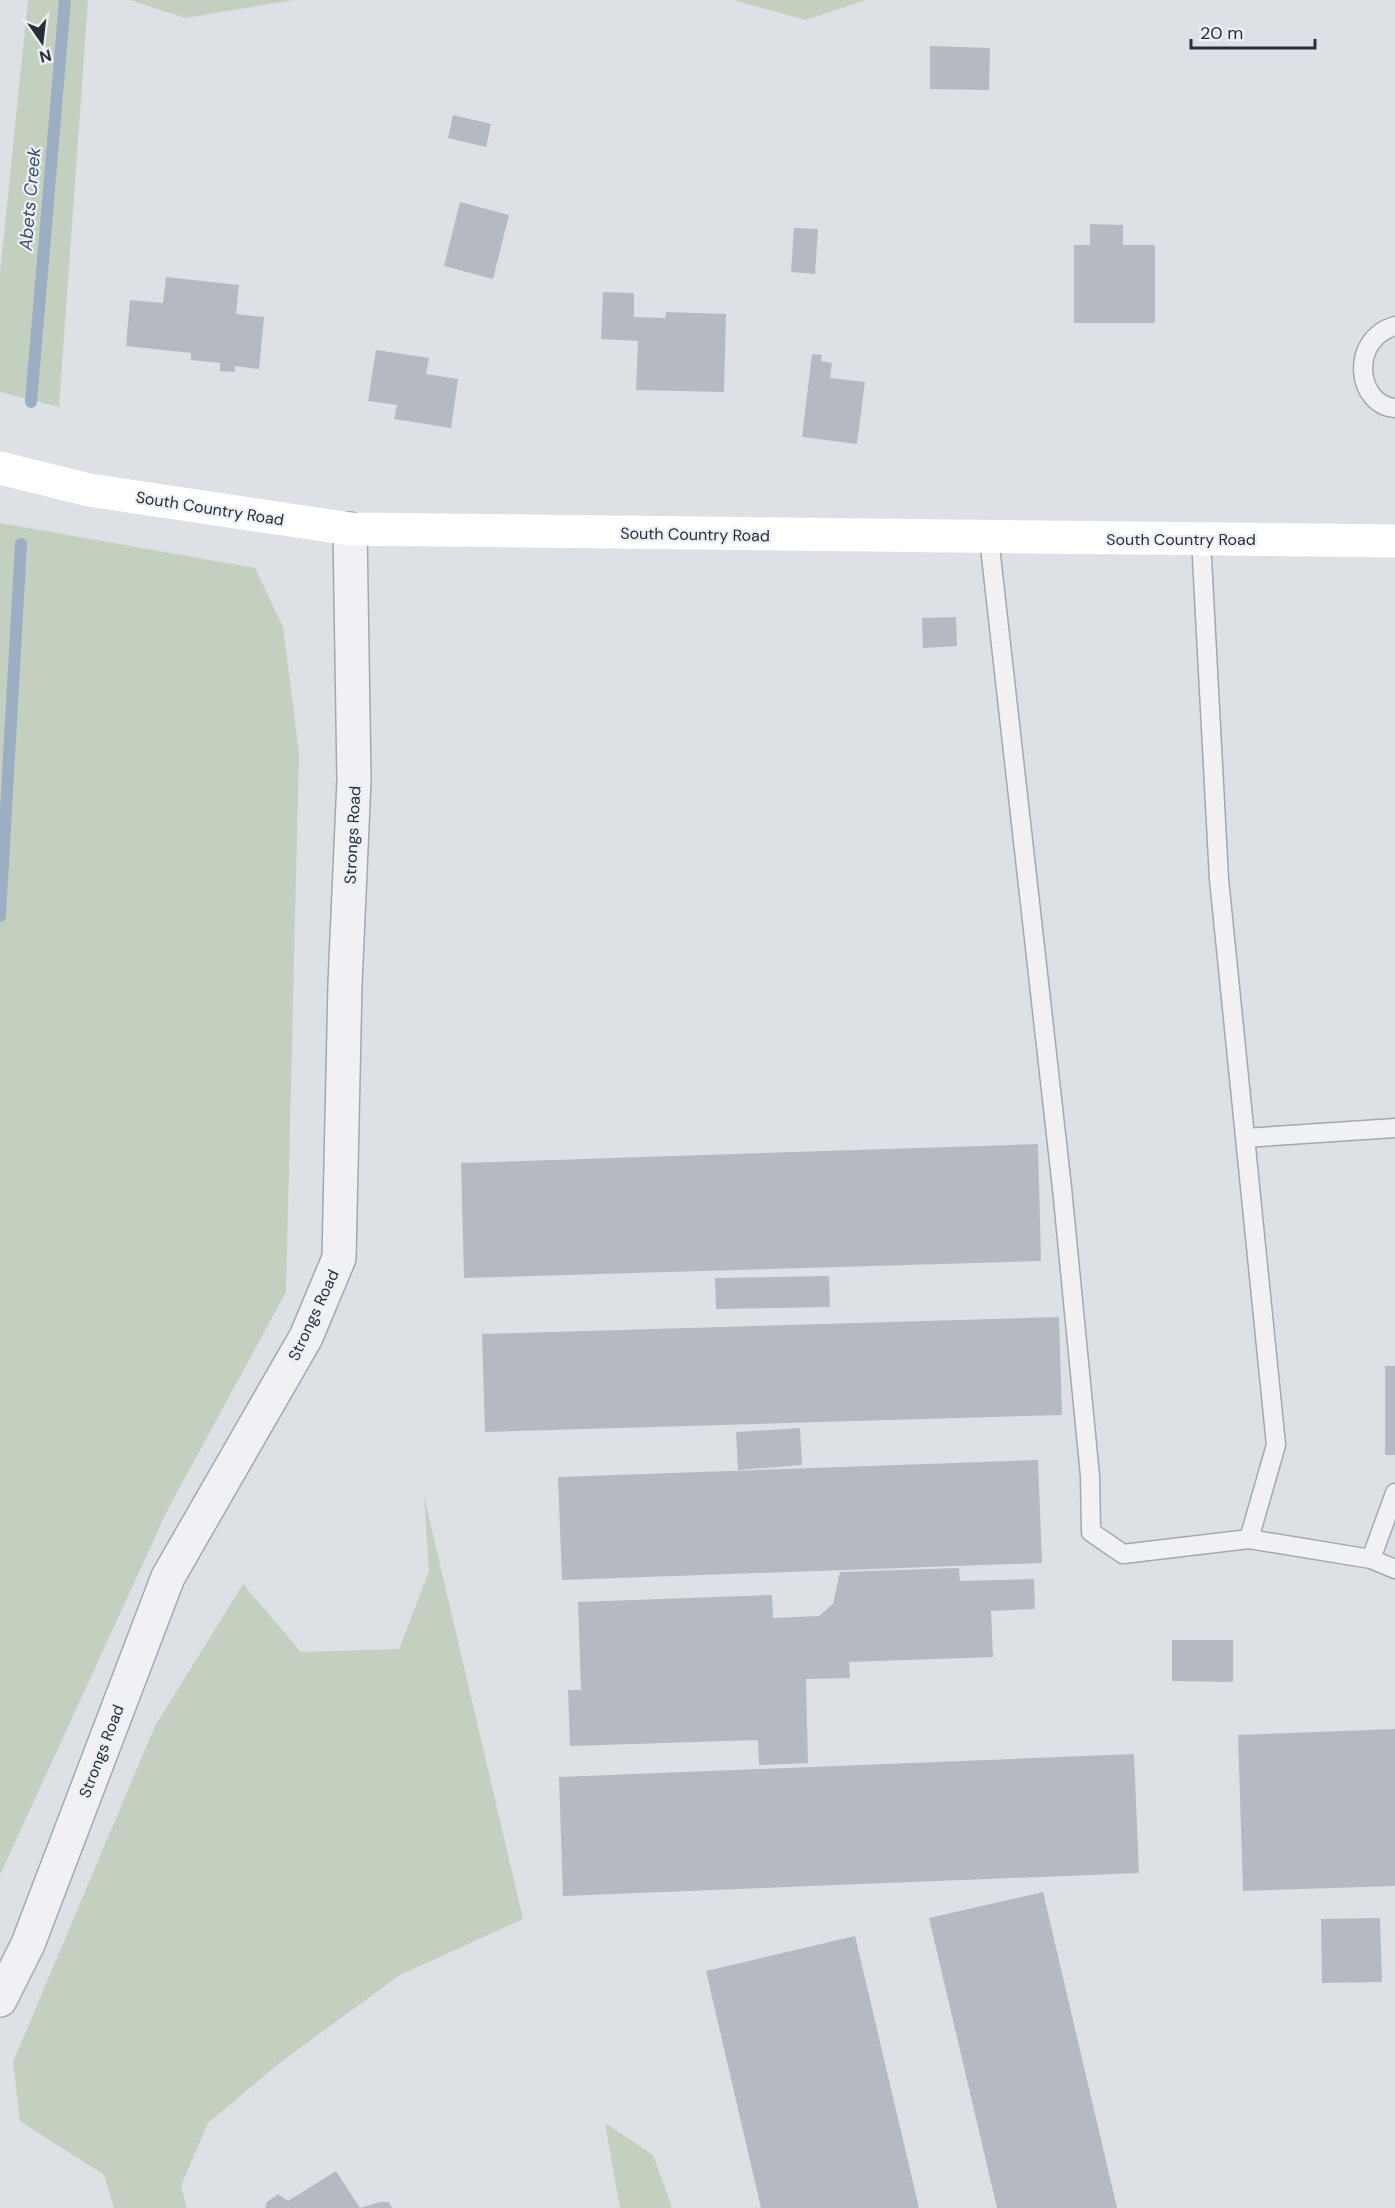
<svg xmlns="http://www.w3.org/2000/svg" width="1395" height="2208" viewBox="0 0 1395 2208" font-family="'DM Sans',sans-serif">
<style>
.green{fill:#c3cfbf}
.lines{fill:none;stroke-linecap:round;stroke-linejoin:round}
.stream{stroke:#9baec4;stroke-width:12}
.building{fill:#b5bac2}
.service-casing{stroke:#a3a8af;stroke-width:21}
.minor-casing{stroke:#a3a8af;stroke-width:36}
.service{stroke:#f0f1f5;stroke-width:18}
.minor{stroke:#f0f1f5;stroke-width:33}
.secondary{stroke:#fff;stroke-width:33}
.labels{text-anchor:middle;stroke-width:4.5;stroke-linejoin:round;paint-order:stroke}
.street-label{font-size:16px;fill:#282f3b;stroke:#edf0f4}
.water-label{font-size:18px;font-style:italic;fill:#364d6c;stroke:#edf0f4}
</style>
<rect width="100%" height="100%" fill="#dde1e6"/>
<path class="green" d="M28 0H88L59 407 0 392V273Z
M130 0H294L185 18Z
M733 0H866L806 20Z
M0 523 255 568 283 627 299 753 286 1292 168 1509 0 1875Z
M424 1496 523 1919 400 1975 282 2061 208 2123 181 2186 187 2208H114L104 2175 20 2121 13 2062 155 1726 243 1584 301 1652 399 1649 429 1571Z
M605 2123 653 2155 672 2208H620Z"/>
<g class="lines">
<path class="stream" d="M31 402 65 0
M0 916 21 544"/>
</g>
<path class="building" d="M930 46 990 48 989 90 930 89Z
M453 115 491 124 486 147 448 138Z
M460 202 509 215 493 279 444 266Z
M1090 224 1123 225V245H1155V323H1074V245H1090Z
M794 228 818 229 815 274 791 272Z
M166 277 239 285 236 314 264 317 259 369 235 366V372L220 371V363L191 360V353L126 346 130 300 163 303Z
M603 292 634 293V317L665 318 666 312 726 314 724 392 636 390 638 341 601 339Z
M376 350 429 358 426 374 458 379 451 428 394 419 397 405 368 401Z
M812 354 822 355 821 361 832 363 830 378 865 382 857 444 802 437Z
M956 617 957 646 923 648 922 618Z
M1038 1144 1041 1261 464 1278 461 1163Z
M829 1276 830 1307 716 1309 715 1278Z
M1059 1317 1062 1415 485 1432 482 1334Z
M1385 1366H1395V1455H1385Z
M800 1428 802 1465 738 1470 736 1432Z
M1038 1460 1042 1563 562 1580 558 1477Z
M959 1568 960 1581 1034 1579 1035 1609 991 1611 993 1657 849 1662 850 1678 806 1679 808 1763 759 1765 758 1740 570 1746 568 1690H581L578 1602 772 1595 773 1618 819 1616 833 1604 840 1572Z
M1172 1640H1233V1682L1172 1681Z
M1395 1729V1886L1243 1891 1238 1735Z
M1134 1754 1139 1873 563 1896 559 1777Z
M1043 1892 1117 2208H997L929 1918Z
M1380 1918 1382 1982 1322 1983 1321 1919Z
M855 1936 919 2208H761L706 1971Z
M336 2171 360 2208 380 2202H389L392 2208H265L267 2202 278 2194 288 2201Z"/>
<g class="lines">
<defs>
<path id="service" d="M1395 326C1349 339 1356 405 1395 408
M989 538 1062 1188 1090 1476 1091 1532 1123 1554 1249 1539 1276 1445 1219 879 1201 539
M1245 1138 1395 1128
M1249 1539 1371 1559 1395 1569
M1371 1559 1395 1493"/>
<path id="minor" d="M0 2000 28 1944 168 1577 306 1337 339 1258 345 984 354 780 350 529"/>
</defs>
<use href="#service" class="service-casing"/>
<use href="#minor" class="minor-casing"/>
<use href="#service" class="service"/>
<use href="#minor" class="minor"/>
<path class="secondary" d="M0 468 89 490 350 529 1395 541"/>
</g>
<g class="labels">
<g class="street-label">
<text transform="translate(210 508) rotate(9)" y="6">South Country Road</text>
<text transform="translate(695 534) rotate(1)" y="6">South Country Road</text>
<text x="1181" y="545">South Country Road</text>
<text transform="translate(352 835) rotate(-87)" y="6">Strongs Road</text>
<text transform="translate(313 1315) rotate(-65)" y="6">Strongs Road</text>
<text transform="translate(101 1751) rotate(-69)" y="6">Strongs Road</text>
</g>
<g class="water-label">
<text transform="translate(30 199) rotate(-85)" y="6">Abets Creek</text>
</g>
</g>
<g transform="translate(42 42) rotate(166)" stroke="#edf0f4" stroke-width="4.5" paint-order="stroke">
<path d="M0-4.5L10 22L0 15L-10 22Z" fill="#282f3b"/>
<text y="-9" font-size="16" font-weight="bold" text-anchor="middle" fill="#282f3b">N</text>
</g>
<path d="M1191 39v9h124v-9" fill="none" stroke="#282f3b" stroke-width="3"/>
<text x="1200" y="39" font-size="18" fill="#282f3b" stroke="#edf0f4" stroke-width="4.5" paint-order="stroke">20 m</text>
</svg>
